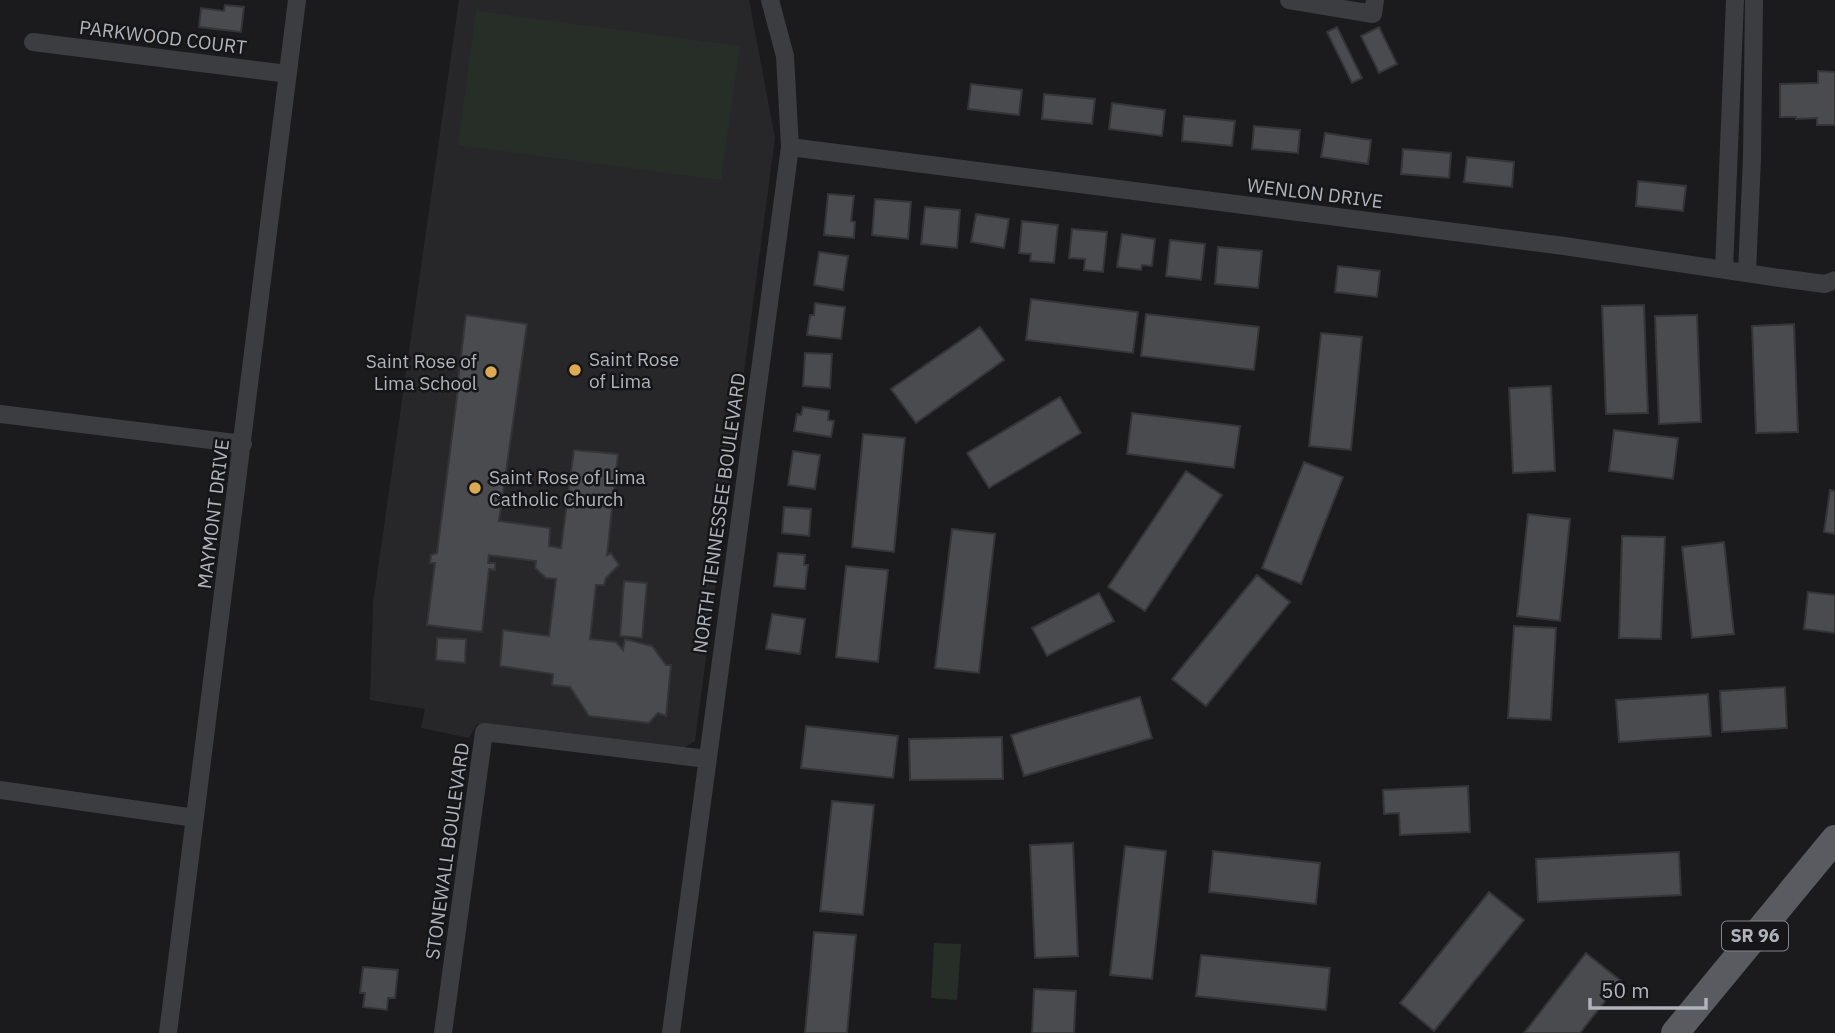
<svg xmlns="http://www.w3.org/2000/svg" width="1835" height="1033" viewBox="0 0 1835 1033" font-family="'IBM Plex Sans',sans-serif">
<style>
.built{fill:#27272a}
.green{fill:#272e28}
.building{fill:#4a4b4f;stroke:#353538;stroke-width:2}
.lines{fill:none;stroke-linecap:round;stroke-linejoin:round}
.minor{stroke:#3c3d41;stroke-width:18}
.primary{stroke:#595b60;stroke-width:28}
.poi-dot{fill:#dda952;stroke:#161618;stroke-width:2.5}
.labels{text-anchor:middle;stroke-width:5;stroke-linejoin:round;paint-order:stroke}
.shield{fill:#161618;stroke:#81848a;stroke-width:2}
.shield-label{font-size:18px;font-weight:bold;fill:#afb3bb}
.street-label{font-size:19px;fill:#afb3bb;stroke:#161618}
.poi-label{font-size:19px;fill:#afb3bb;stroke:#161618;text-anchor:start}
</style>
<rect width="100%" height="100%" fill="#1b1b1d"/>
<path class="built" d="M459 0H749L775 138 695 741 683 748 477 724 469 738 421 728 425 709 370 700 373 603Z"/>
<path class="green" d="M476 11 740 46 721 180 458 145Z
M934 943 961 944 957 1000 931 998Z"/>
<path class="building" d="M225 5 244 7 241 32 199 27 201 8 224 11Z
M1337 27 1362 78 1352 83 1327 32Z
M1379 27 1397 64 1379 73 1361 36Z
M1818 71 1835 72V125H1817V118L1796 119V117H1780V84L1818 83Z
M971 84 1022 90 1019 115 968 109Z
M1044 94 1095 99 1092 124 1042 119Z
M1112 103 1165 110 1162 136 1109 129Z
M1184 116 1235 121 1232 146 1182 141Z
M1254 126 1300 130 1298 153 1252 149Z
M1325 133 1371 140 1368 164 1321 157Z
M1403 149 1451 153 1449 178 1401 174Z
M1467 157 1514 162 1512 187 1464 182Z
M1638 181 1686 186 1683 211 1636 206Z
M828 194 854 196 851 221 855 222 854 238 824 235Z
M875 199 911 202 908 239 872 235Z
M925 207 960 210 957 248 921 244Z
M976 214 1009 219 1004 248 971 242Z
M1022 221 1058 225 1054 263 1030 261 1031 254 1019 253Z
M1072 229 1107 232 1103 272 1084 270 1085 259 1069 258Z
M1122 234 1155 239 1152 266 1142 265 1141 270 1117 267Z
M1170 240 1205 244 1201 280 1166 276Z
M1218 247 1262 251 1258 288 1215 284Z
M819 252 848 256 843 290 814 285Z
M1338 266 1380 271 1377 297 1335 292Z
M1031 299 1138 312 1133 353 1026 340Z
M815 303 845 307 841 339 807 335 810 315H814Z
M1644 305 1648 413 1606 414 1602 306Z
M1146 314 1259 327 1254 370 1141 356Z
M466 315 527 324 499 521 550 528 549 546 561 548 574 450 618 454 607 555 611 553 619 565 606 578 604 585H596L590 639 616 642 623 650 625 639 652 646 666 665H671L666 716 658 713 649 723 589 716 570 687 552 685 553 674 500 666 503 630 549 636 556 579 546 578 535 568 536 561 489 555 488 563H495V570L489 569 482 632 427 625 435 563H430L431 555 437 553 458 389H452L453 380H458Z
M1697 315 1701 422 1659 424 1655 316Z
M1794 324 1798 432 1756 433 1752 326Z
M980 327 1004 360 916 423 891 389Z
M1321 333 1362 337 1351 450 1309 446Z
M805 353 832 354 830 388 803 386Z
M1551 386 1555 471 1513 473 1509 388Z
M1060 397 1081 433 989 488 967 453Z
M803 407 829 411 828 420 834 421 831 437 794 431 797 414 801 415Z
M1132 413 1240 426 1234 468 1127 454Z
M1614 430 1678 438 1673 479 1609 471Z
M863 434 905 438 894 552 852 547Z
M793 451 820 455 815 489 788 485Z
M1304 462 1343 477 1301 584 1262 568Z
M1186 471 1222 495 1145 611 1108 587Z
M1830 490 1835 491V534L1824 532Z
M784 507 811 509 809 536 782 533Z
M1528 514 1570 519 1560 621 1517 616Z
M952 529 995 534 979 673 935 668Z
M1622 536 1665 537 1661 639 1619 638Z
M1724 542 1734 634 1692 638 1682 547Z
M778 553 805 555 804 565H808L805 589 774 586Z
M846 566 888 570 878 662 836 657Z
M1257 575 1290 602 1206 706 1172 679Z
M624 581 647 583 642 638 620 636Z
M1808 592 1835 595V633L1804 629Z
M1099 593 1114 621 1047 656 1032 628Z
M772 614 805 619 800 654 766 649Z
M1514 626 1556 628 1551 720 1508 718Z
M437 638 466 639 465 663 436 660Z
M1785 687 1787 728 1722 732 1720 691Z
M1708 694 1711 736 1619 742 1616 700Z
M1140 697 1152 738 1024 776 1011 735Z
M806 726 898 736 893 778 801 768Z
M1002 737 1003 779 910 780 909 739Z
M1468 786 1470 832 1400 835 1399 813 1384 814 1383 790Z
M832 801 874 805 863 915 820 911Z
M1073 843 1078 956 1035 958 1030 845Z
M1125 846 1166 851 1152 979 1110 975Z
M1213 851 1320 863 1316 904 1209 892Z
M1679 852 1681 895 1538 902 1536 859Z
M1489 892 1524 920 1434 1031 1400 1003Z
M814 932 856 935 847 1033H805Z
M1586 953 1621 981 1580 1033H1524Z
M1201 955 1330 968 1326 1010 1196 996Z
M363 967 398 970 395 998H388L387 1010 363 1007 365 993H360Z
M1034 989 1076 991 1074 1033H1032Z"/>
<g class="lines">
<path class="minor" d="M1289 0 1373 14 1375 0
M33 42 288 74
M790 147 1564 246 1780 278 1825 284 1835 280
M1724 270 1735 0
M1747 273 1752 158 1754 0
M0 414 243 444
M0 790 195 818
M168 1033 297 0
M443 1033 484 732 707 759
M671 1033 790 147 785 56 770 0"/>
<path class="primary" d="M1675 1033 1835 839"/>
</g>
<g class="poi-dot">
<circle cx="575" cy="370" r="7"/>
<circle cx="491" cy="372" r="7"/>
<circle cx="475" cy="488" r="7"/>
</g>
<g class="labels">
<rect class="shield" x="1722" y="921.5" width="66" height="29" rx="5"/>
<g class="shield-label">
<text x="1755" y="942">SR 96</text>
</g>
<g class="street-label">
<text transform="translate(163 37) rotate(7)" y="7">PARKWOOD COURT</text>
<text transform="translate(1315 193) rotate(7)" y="7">WENLON DRIVE</text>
<text transform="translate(719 513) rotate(-82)" y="7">NORTH TENNESSEE BOULEVARD</text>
<text transform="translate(213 514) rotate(-83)" y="7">MAYMONT DRIVE</text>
<text transform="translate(447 851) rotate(-82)" y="7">STONEWALL BOULEVARD</text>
</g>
<g class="poi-label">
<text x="589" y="366">Saint Rose<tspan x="589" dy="22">of Lima</tspan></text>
<text x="477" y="368" text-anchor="end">Saint Rose of<tspan x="477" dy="22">Lima School</tspan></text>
<text x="489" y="484">Saint Rose of Lima<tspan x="489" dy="22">Catholic Church</tspan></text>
</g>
</g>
<path d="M1590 998v10h116v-10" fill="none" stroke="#afb3bb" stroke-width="3.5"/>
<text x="1601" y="998" font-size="21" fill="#afb3bb" stroke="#161618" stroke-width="5" paint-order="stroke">50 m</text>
</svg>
